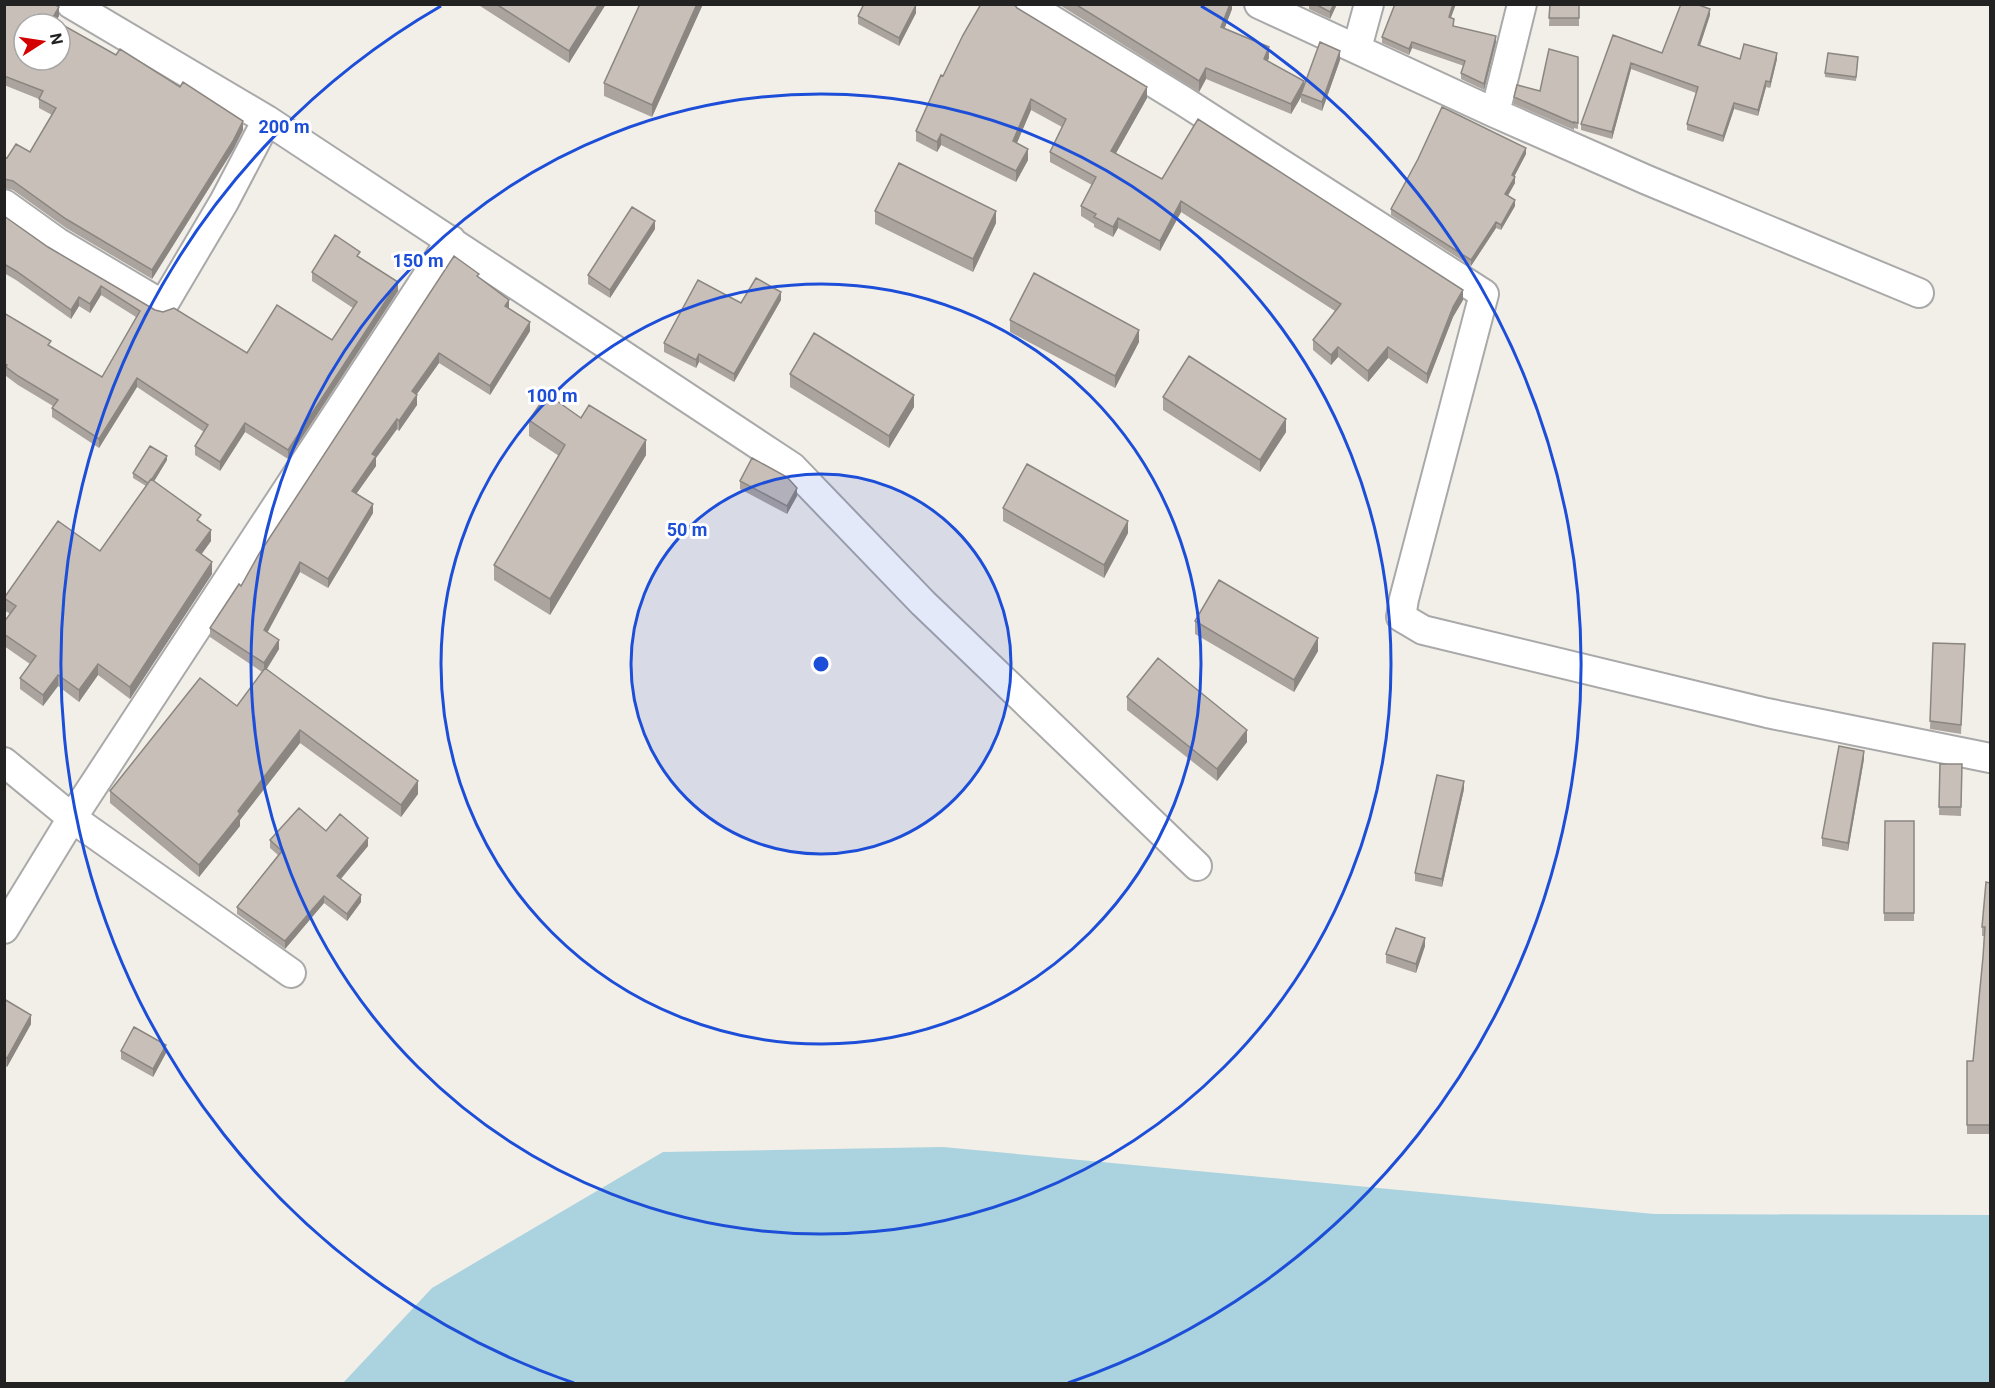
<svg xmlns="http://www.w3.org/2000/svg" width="1995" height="1388" viewBox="0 0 1995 1388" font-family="Roboto,sans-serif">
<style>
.water{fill:#aad3df}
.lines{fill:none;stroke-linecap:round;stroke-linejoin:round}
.street-casing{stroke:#a9a9a9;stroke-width:32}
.street{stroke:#fff;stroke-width:28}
.wall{fill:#aba49e}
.shaded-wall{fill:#8b8681}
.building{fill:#c7bfb8;stroke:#8b8681;stroke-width:1.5;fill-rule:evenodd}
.ring{fill:none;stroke:#1d4ed8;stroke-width:3}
.centre{fill:#1d4ed8;stroke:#fff;stroke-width:3}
.ring-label{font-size:18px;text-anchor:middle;font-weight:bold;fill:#1d4ed8;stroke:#fff;stroke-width:6;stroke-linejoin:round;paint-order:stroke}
</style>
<rect width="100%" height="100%" fill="#f2efe9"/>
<path class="water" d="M943 1147 1654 1214 1990 1215V1383H343L432 1288 663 1152Z"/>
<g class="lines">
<defs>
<path id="street" d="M1026 4 1182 100 1484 294 1404 599 1401 617 1423 630 1767 713 1990 758
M1259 4 1495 113 1647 180 1919 293
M1357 48 1369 4
M1495 113 1522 4
M267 120 792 467 923 603 1197 866
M4 204 57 242 163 305 224 202 267 120 71 4
M4 762 72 818 291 973
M4 929 72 818 451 240"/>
</defs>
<use href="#street" class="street-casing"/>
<use href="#street" class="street"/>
</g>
<path class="wall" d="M4 4 59 16 56 21 243 130 233 150 152 279 66 228 13 190 4 188V157L7 158 30 152 52 115 39 108V99L4 85Z
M477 4H606L569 63Z
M640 4H703L652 117 604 96V83Z
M1058 4H1232V9L1224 29 1269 58 1267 61 1304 86 1340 60 1322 111 1301 102V97L1291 114 1206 79 1199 92Z
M1309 4H1337L1330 19 1309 9Z
M1550 4H1579V26H1549Z
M1017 8 1147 98 1116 153 1162 179 1463 300 1453 317 1427 384 1388 358 1368 382 1338 357 1331 365 1313 350V340L1335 311 1181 212 1160 251 1118 228 1113 237 1094 227V224L1081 216V206L1092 185 1050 162V152L1062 127 1031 110 1017 143 1028 160 1016 182 941 145 937 152 916 141V131L943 76Z
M916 13 899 46 858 24V16Z
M1710 15 1700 46 1740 59H1777L1770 88 1766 87 1758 116 1734 109 1723 142 1687 130V124L1696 93 1631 69 1612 139 1581 130V124L1613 35 1662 53Z
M1451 18 1454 26 1496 42 1484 90 1461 79V73L1464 66 1412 48 1409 55 1382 43V37Z
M1578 57V129L1574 128V130L1514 104V97L1540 91Z
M1858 61 1856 81 1825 77V73Z
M1526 154 1514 176 1515 183 1508 196 1515 206 1501 230 1496 228 1471 266 1391 215V209Z
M875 211 996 223 973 272 875 224Z
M4 216 48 247 155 310 247 353 332 340 353 308 312 281V272L360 258 398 291 288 459 245 432 220 471 195 455V446L204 432 137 387 99 448 52 417V408L53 406 18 385 6 376V373L4 372V313L51 347 102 377 136 317 101 295 90 313 79 306 71 319 16 280 4 273Z
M655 229 610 298 588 284V275Z
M479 277 530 331 490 395 439 363 416 395 417 405 399 431 397 429 376 458V466L356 494 373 513 328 588 300 572 267 632 279 649 267 669 418 794 401 817 300 743 240 820V826L199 877 110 803V791L237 706 262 672 210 637V628L241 586Z
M781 300 734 382 699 362 696 368 664 352V343Z
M1010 320 1139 342 1115 388 1010 332Z
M790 374 914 407 889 448 790 387Z
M1163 397 1286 432 1260 472 1163 410Z
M581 418 646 455 550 615 494 580V565L559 456 529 436V420Z
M167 460 154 481 201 522 211 541 201 554 212 574 130 699 98 675 79 702 58 686 43 706 20 689V678L30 664 4 646V622L10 614 4 610V598L100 551 146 486 133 478V473Z
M740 481 797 496 787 514 740 489Z
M1003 508 1128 533 1104 578 1003 521Z
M1195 621 1318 651 1294 692 1195 634Z
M1933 643 1965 652 1961 734 1930 729Z
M1127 697 1247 742 1217 781 1127 710Z
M1864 759 1848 851 1822 846V838Z
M1940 764H1962L1961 816 1939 815Z
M1464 789 1442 887 1415 881V873Z
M1885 821H1914V921H1884Z
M326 831 368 846 341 879 361 902 347 921 324 903 285 949 237 914V907L278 855 270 848V840Z
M1990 883V1134H1967V1061H1973L1983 957 1984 936H1982V927Z
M1425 946 1416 973 1386 963V954Z
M4 999 31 1024 7 1067 4 1065Z
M121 1051 166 1053 153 1077 121 1059Z"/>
<path class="shaded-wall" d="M599 4H606L569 63V51Z
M697 4H703L652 117V105Z
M1230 4H1232V9L1221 38V27Z
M1334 4H1337L1330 19V12Z
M1453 4H1456L1449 23V17Z
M916 5V13L899 46V38Z
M59 7V16L54 24 52 19Z
M1710 9V15L1698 51V45Z
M1496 36V42L1484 90V84Z
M1412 42V48L1409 55V49Z
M1269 47V58L1264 69V59Z
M1340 51V60L1322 111V102Z
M1777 53V59L1770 88V82Z
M1631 63V69L1612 139V132Z
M1206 68V79L1199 92V81Z
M1304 81V91L1301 94V97L1291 114V104Z
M1766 81V87L1758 116V110Z
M1147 87V98L1111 162V151Z
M1031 99V110L1013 152V141Z
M1734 103V109L1723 142V136Z
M243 121V130L233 150 152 279V270Z
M941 134V145L937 152V142Z
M1526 148V154L1512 181V175Z
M1028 149V160L1016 182V171Z
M1515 177V183L1505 200V194Z
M1515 200V206L1501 230V225Z
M1181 201V212L1160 251V241Z
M996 211V223L973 272V259Z
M1118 218V228L1113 237V227Z
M655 221V229L610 298V290Z
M1496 222V228L1471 266V260Z
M398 282V291L288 459V450Z
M101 286V295L90 313V304Z
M1463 290V300L1453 317 1427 384V374L1453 307Z
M781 292V300L734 382V374Z
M79 297V306L71 319V310Z
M509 300V310L505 306Z
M530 322V331L490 395V386Z
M1139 330V342L1115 388V376Z
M1338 347V357L1331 365V355Z
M1388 347V358L1368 382V371Z
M439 353V363L412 401V391Z
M699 354V362L696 368V360Z
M137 378V387L99 448V439Z
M417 395V405L399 431V421Z
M914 395V407L889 448V436Z
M397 419V429L376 458V466L352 500V491L372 454Z
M1286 419V432L1260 472V460Z
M245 423V432L220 471V462Z
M646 440V455L550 615V599Z
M167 456V460L150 488V484Z
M797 488V496L787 514V506Z
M373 504V513L328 588V579Z
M1128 521V533L1104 578V565Z
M211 530V541L196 562V550Z
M212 562V574L130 699V687Z
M300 562V572L264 639V630Z
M1318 638V651L1294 692V680Z
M279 640V649L264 673V663Z
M98 664V675L79 702V690Z
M58 675V686L43 706V695Z
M300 730V743L240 820V826L199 877V865L238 811Z
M1247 730V742L1217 781V769Z
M1864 751V759L1848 851V843Z
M418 781V794L401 817V805Z
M1464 781V789L1442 887V879Z
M368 838V846L337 883V876Z
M361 895V902L347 921V914Z
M324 896V903L285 949V941Z
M1425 938V946L1416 973V964Z
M31 1015V1024L7 1067V1058Z
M166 1045V1053L153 1077V1069Z"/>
<path class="building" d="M4 4H54L59 7 52 19 116 55 120 49 180 87 183 82 243 121 233 141 152 270 66 219 13 181 4 179V157L7 158 16 144 30 152 56 108 39 99 43 91 4 76ZM24 24H60V60H24Z
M496 4H599L569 51Z
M640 4H697L652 105 604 83Z
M864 4H916V5L899 38 858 16Z
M981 4H1014L1017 8 1147 87 1111 151 1162 179 1198 119 1463 290 1453 307 1427 374 1388 347 1368 371 1338 347 1331 355 1313 340 1341 304 1181 201 1160 241 1118 218 1113 227 1094 217 1096 214 1081 206 1096 177 1050 152 1066 119 1031 99 1013 141 1028 149 1016 171 941 134 937 142 916 131 941 75 943 76 963 35Z
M1075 4H1230L1221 27 1269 47 1264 59 1304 81 1291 104 1206 68 1199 81Z
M1315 4H1334L1330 12Z
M1395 4H1453L1449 17 1454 19 1453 26 1496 36 1484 84 1461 73 1465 61 1412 42 1409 49 1382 37Z
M1550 4H1579V18H1549Z
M1681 4H1696L1710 9 1698 45 1740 59 1744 44 1777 53 1770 82 1766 81 1758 110 1734 103 1723 136 1687 124 1698 87 1631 63 1612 132 1581 124 1613 35 1662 53Z
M1320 42 1340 51 1322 102 1301 94Z
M1549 49 1578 57V123L1574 122V123L1514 97 1517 85 1540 91Z
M1828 53 1858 57 1856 77 1825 73Z
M1442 107 1526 148 1512 175 1515 177 1505 194 1515 200 1501 225 1496 222 1471 260 1391 209 1418 159Z
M899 163 996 211 973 259 875 211Z
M632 207 655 221 610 290 588 275Z
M4 216 48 247 155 310 163 312 174 308 247 353 277 305 332 340 357 302 312 272 335 235 360 252 357 256 398 282 288 450 245 423 220 462 195 446 208 425 137 378 99 439 52 408 58 400 18 376 6 367 7 365 4 363V313L51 341 48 345 102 377 140 311 101 286 90 304 79 297 71 310 16 271 4 264Z
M454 256 479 274 477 276 509 300 505 306 530 322 490 386 439 353 412 391 417 395 399 421 397 419 372 454 376 456 352 491 373 504 328 579 300 562 264 630 279 640 264 663 210 628 239 584 241 586 259 554Z
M1034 273 1139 330 1115 376 1010 320Z
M756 278 781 292 734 374 699 354 696 360 664 343 698 280 741 303Z
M814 333 914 395 889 436 790 374Z
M1189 356 1286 419 1260 460 1163 397Z
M547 394 581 418 589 405 646 440 550 599 494 565 565 445 529 420Z
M150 446 167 456 152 479H151L148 483 133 473Z
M752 458 787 477 797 488 787 506 740 481Z
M1027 464 1128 521 1104 565 1003 508Z
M151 479 201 515 197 520 211 530 196 550 212 562 130 687 98 664 79 690 58 675 43 695 20 678 36 656 4 634V622L16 606 4 598 58 521 100 551Z
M1219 580 1318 638 1294 680 1195 621Z
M1933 643 1965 644 1961 725 1930 721Z
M1158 658 1247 730 1217 769 1127 697Z
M265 668 418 781 401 805 300 730 238 811 240 814 199 865 110 791 200 678 237 706Z
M1839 746 1864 751 1848 843 1822 838Z
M1940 764H1962L1961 807H1939Z
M1437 775 1464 781 1442 879 1415 873Z
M299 808 326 831 340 814 368 838 337 876 361 895 347 914 324 896 285 941 237 907 282 851 270 840Z
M1885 821H1914V913H1884Z
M1986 882 1990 883V1125H1967V1061H1973L1983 957 1985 927H1982Z
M1396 928 1425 938 1416 964 1386 954Z
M4 999 31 1015 7 1058 4 1057Z
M134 1027 166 1045 153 1069 121 1051Z"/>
<circle cx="821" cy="664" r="190" fill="#1d4ed8" fill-opacity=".12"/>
<g class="ring">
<circle cx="821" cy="664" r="190"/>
<circle cx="821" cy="664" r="380"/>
<circle cx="821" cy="664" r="570"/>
<path d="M574 1383A760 760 0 0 1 441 6M1201 6A760 760 0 0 1 1068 1383"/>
</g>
<circle cx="821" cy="664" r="9" class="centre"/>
<g class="ring-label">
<text x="284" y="133">200 m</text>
<text x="418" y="267">150 m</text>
<text x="552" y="402">100 m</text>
<text x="687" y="536">50 m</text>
</g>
<rect width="1995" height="1388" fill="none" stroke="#222222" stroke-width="12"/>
<g transform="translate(42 42) rotate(78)"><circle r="28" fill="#ffffff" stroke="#a7a7a7" stroke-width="1.5"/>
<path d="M0-4.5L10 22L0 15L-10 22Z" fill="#d40000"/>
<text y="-9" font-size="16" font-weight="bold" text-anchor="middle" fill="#222222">N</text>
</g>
</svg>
